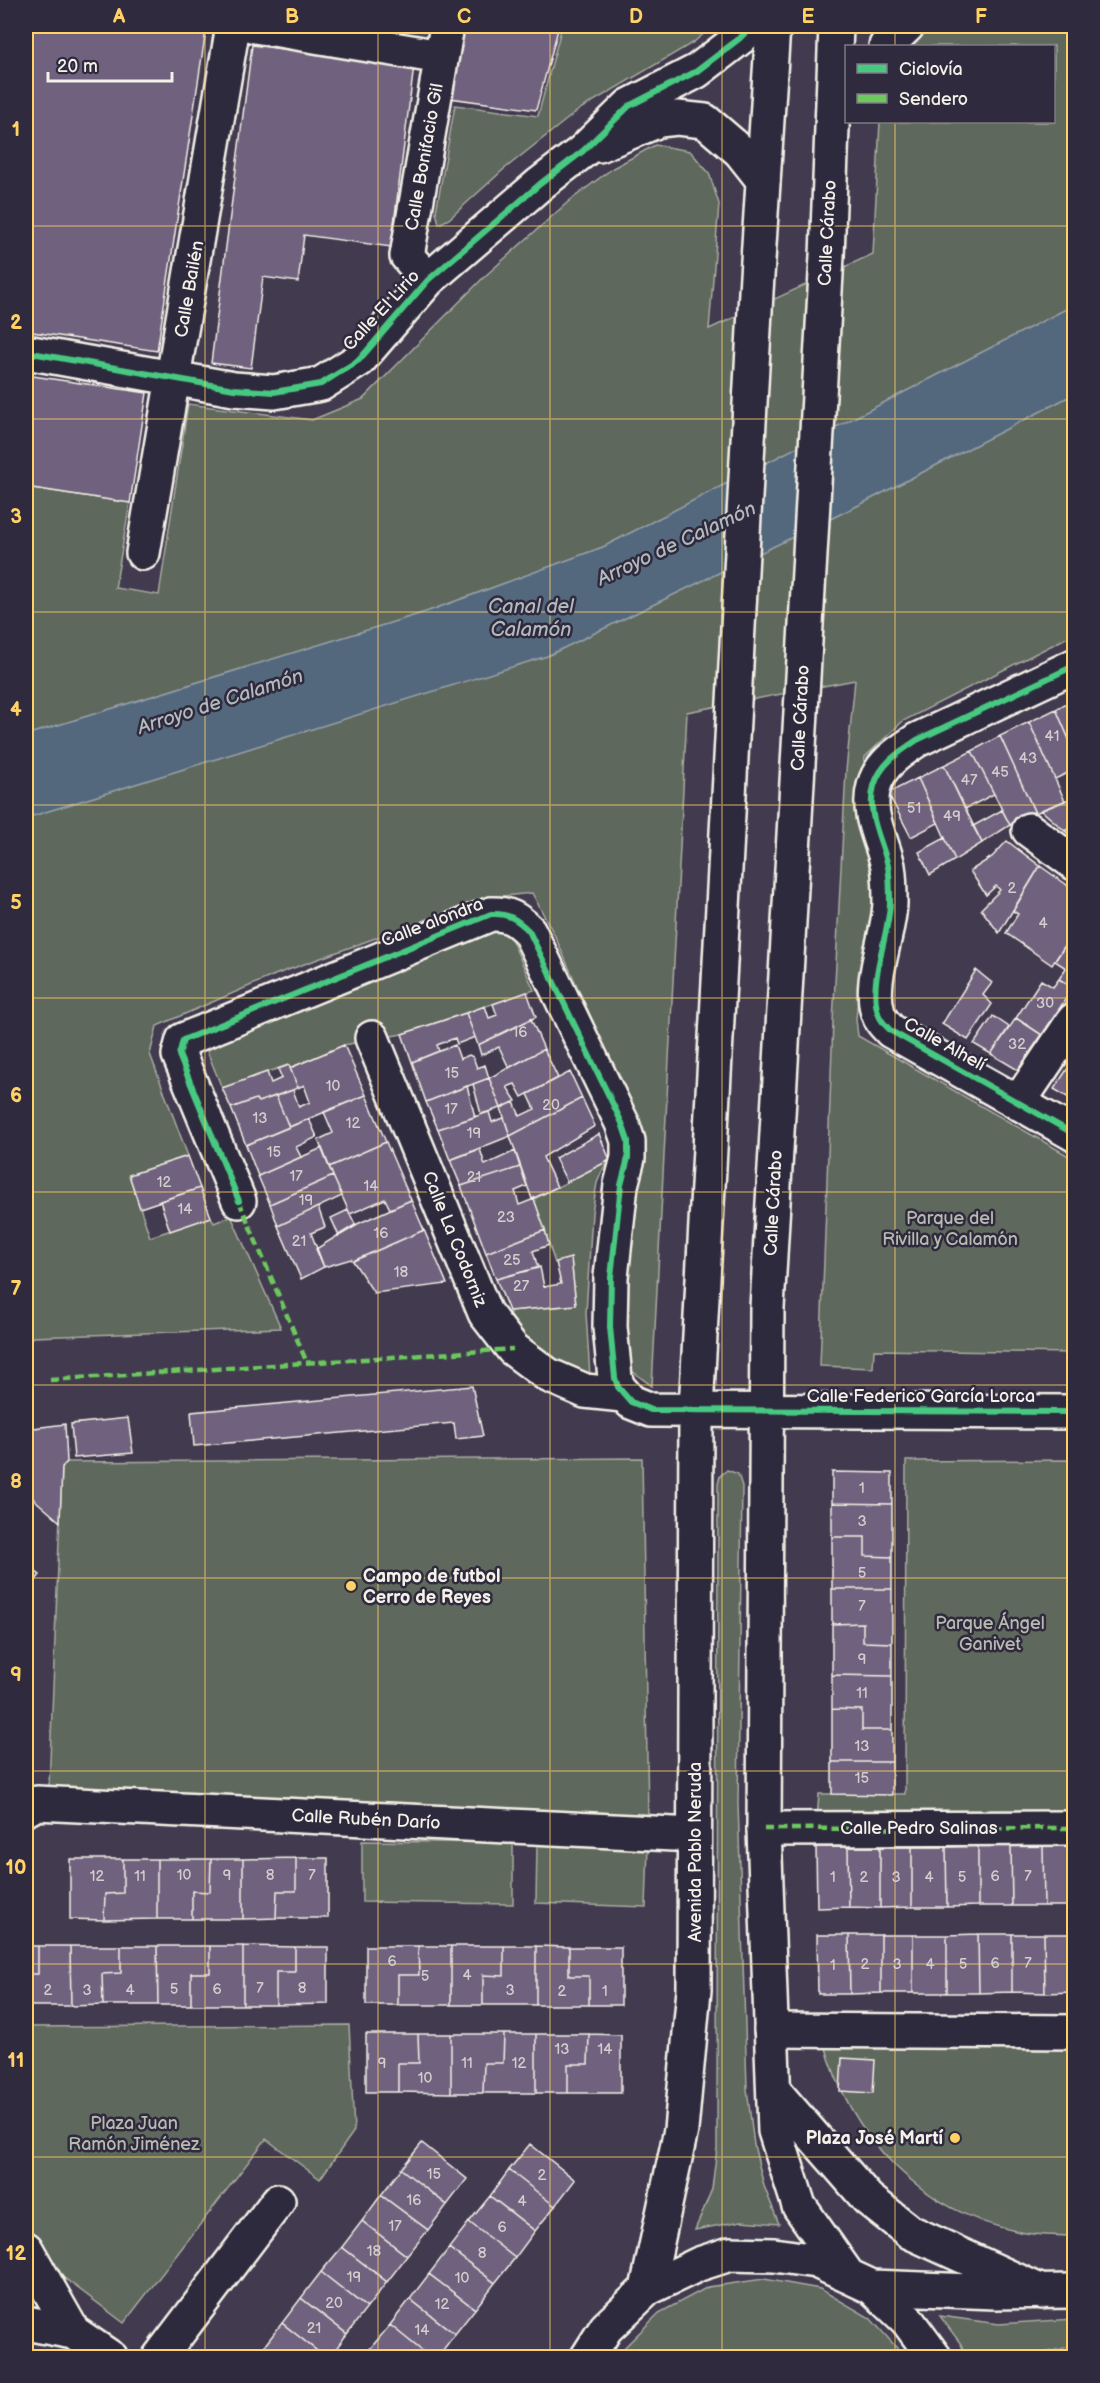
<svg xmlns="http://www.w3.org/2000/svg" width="1100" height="2383" viewBox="0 0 1100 2383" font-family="'Balsamiq Sans',sans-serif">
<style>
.green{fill:#5e675b;stroke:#a9aca2;stroke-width:1.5}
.water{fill:#52677d;stroke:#939ea8;stroke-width:1.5}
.building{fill:#70627e;stroke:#f4f1e8;stroke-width:1.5}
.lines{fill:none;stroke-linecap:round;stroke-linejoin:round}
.street-casing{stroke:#f4f1e8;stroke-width:38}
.secondary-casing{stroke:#f4f1e8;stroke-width:38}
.street{stroke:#2f2a3d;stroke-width:33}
.secondary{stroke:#2f2a3d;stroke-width:33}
.quiet{stroke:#6dc95d;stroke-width:4.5;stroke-dasharray:9 4.5;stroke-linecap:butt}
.cycleway-casing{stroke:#2f2a3d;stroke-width:10}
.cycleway{stroke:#46c982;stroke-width:6}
.grid{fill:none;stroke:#ffd166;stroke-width:1.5;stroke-opacity:0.55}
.poi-dot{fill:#ffd166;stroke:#2f2a3d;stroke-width:2}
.labels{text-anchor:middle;stroke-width:5;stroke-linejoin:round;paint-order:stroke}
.number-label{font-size:15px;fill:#d3cdce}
.street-label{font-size:18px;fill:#f4f1e8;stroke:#2f2a3d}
.park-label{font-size:18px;fill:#b8bab0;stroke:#2f2a3d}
.poi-label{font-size:18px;font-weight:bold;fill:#f4f1e8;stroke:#2f2a3d;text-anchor:start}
.water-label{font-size:20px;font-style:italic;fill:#b3babd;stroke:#2f2a3d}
.neatline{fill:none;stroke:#ffd166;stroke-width:2}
.grid-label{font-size:20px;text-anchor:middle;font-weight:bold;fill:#ffd166}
</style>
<rect width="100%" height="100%" fill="#423b50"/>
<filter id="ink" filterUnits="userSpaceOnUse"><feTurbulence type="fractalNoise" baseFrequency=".0167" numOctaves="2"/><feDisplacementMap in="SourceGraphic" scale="12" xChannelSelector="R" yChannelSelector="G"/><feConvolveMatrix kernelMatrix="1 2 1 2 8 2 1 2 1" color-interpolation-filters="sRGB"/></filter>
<g filter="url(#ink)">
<path class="green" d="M562 26H713L694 42 580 109 503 170 449 219 439 224 436 212 455 105 538 116Z
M932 26H1074V305L603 547 426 612 26 735V487L130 503 115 588 159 595 188 404 312 420 363 399 484 277 568 202 613 168 655 145 690 151 709 173 719 204 709 329 873 254 880 122H1054V46H904Z
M1074 394V634L903 721 865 757 856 798 876 901 865 971 858 997 856 1019 858 1036 1074 1159V1353L874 1350 873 1368 820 1366 833 1022 846 771 855 680 687 712 652 1386 632 1371 627 1341 631 1209 646 1142 555 936 532 893 485 898 277 974 157 1026 150 1054 188 1156 129 1175 150 1237 211 1217 214 1223 231 1216 281 1328 33 1337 26 1343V818L547 656 861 504Z
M505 925 534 990 402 1034 344 1045 290 1068 288 1065 222 1088 205 1046Z
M610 1160 602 1171 597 1183 592 1213 586 1313 590 1377C556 1363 523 1346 509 1311L576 1305 571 1259 555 1263 534 1199Z
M642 1458 648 1819 49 1786 62 1467 67 1462Z
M1074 1460V1834L816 1833 819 1794H905L906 1461Z
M727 1470 738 1474 742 1486 738 1803 747 2089 754 2145 764 2186 779 2224 741 2221 695 2230 712 2189 717 2148 718 1484 720 1476Z
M362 1841 513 1843V1904L362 1902Z
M537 1844 648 1847 646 1907 536 1903Z
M349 2025 354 2131 320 2179 266 2139 124 2323 59 2274 26 2220V2027Z
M1074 2040V2236C1056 2235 1037 2236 1020 2232 921 2212 849 2137 824 2041Z
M764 2279 820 2289 870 2318 905 2357H618L620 2352 659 2313 708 2287Z
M940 2316 999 2324 1074 2319V2346L1025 2357H966L961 2344Z"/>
<path class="water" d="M1074 305V394L861 504 547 656 26 818V735L426 612 603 547Z"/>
<path class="building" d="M26 26H175L206 30 157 351 26 331Z
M390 26H429L428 32Z
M463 26H559L536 110 450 98Z
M252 45 414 66 391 247 304 235 298 282 263 277 251 368 211 363Z
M26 375 147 393 130 503 26 487Z
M1074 699V751L1056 709Z
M1056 709 1074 751V770L1055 779 1029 722Z
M1029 722 1065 801 1035 813 1000 736Z
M1000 736 1035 813 1010 825 972 751Z
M972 751 994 794 965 809 944 765Z
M944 765 982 843 955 860 918 778Z
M918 778 938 823 911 837 888 793Z
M1074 797V824L1065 831 1041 810Z
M1002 810 1010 825 982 843 973 826Z
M1074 824V838L1065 831Z
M945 838 955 860 930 875 919 852Z
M1007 841 1040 866 999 933 981 909 1000 890 996 886 986 895 970 871 992 857Z
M1040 866 1074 890V932L1052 965 1006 933 1018 914 1013 911Z
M1074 932V986L1073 988 1059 979 1066 968 1055 961Z
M976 970 992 983 983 995 992 1004 968 1040 942 1024Z
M1059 979 1073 988 1042 1035 1016 1018 1041 980 1053 987Z
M527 992 536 1017 478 1045 466 1013 485 1006 489 1018 497 1015 493 1004Z
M466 1013 475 1037 457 1044 455 1038 437 1045 439 1051 412 1062 402 1034Z
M993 1016 1009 1027 991 1054 974 1044Z
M1016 1018 1042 1035 1018 1070 991 1054Z
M531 1019 544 1049 509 1068 499 1047 481 1055 478 1045Z
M344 1045 366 1095 289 1127 276 1096 293 1090 299 1107 310 1102 304 1085 298 1088 290 1068Z
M455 1045 460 1059 469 1055 473 1057 477 1068 485 1065 489 1078 426 1102 412 1062Z
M544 1049 558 1078 522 1097 515 1084 507 1087 516 1101 501 1108 489 1078Z
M1074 1059V1101L1054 1089Z
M289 1065 298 1088 258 1102 256 1099 231 1108 222 1088 267 1072 271 1083 282 1078 278 1069Z
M570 1072 582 1098 510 1136 501 1108 514 1102 520 1116 535 1109 528 1094Z
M489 1078 501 1108 481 1114 473 1084Z
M467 1086 475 1117 438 1129 426 1102Z
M366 1095 386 1142 329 1167 318 1140 333 1133 324 1112Z
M276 1096 289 1127 246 1145 231 1108 256 1099 258 1102Z
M582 1098 595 1126 543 1157 557 1187 532 1199 510 1136Z
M489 1112 492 1122 504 1118 510 1136 450 1160 438 1129Z
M309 1119 317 1137 296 1147 301 1157 258 1176 246 1145Z
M599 1134 610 1160 567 1182 555 1158Z
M386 1142 411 1200 390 1209 385 1199 350 1214 329 1167Z
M322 1148 333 1176 270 1204 258 1176Z
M480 1149 485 1165 515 1151 520 1167 461 1186 450 1160Z
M188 1156 200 1188 140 1208 129 1175Z
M520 1167 527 1186 515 1191 519 1205 534 1199 545 1230 486 1253 461 1186Z
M333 1176 342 1196 278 1226 270 1204Z
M200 1188 211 1217 170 1231 160 1201Z
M411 1200 424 1230 353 1261 351 1259 324 1267 316 1249 355 1225Z
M318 1207 325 1227 311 1233 324 1267 301 1279 278 1226Z
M348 1210 356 1226 339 1236 331 1218Z
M424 1230 447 1284 374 1293 353 1261Z
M545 1230 549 1245 533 1251 538 1268 496 1279 486 1253Z
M571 1258 576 1305 509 1311 496 1279 540 1267 544 1287 561 1284 556 1262Z
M472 1386 483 1436 456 1439 454 1423 194 1446 191 1412Z
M128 1418 133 1453 74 1458 71 1424Z
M65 1424 67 1462 62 1467 60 1522 28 1494 26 1496V1429Z
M832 1472 892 1473V1504L832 1503Z
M832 1503 892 1504V1557L865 1556V1537H832Z
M832 1537H865V1556L892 1557V1589H832Z
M26 1565 40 1575 26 1593Z
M832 1589H892V1643L863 1642V1623L832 1624Z
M863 1623V1642L892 1643V1676L832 1675V1624Z
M832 1675 892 1676V1730H862V1710L832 1709Z
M832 1709 862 1710V1730H892V1762H832Z
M832 1762H892V1795L832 1794Z
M978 1846V1906L947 1907 946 1847Z
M978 1846H1011L1012 1906H978Z
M1011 1846H1043L1044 1906H1012Z
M1043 1846H1074V1906H1044Z
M816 1847H848L849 1907 817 1908Z
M848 1847H880V1908L849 1907Z
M880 1847H912V1907L880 1908Z
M912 1847H946L947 1907H912Z
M296 1858V1891H277L276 1918 243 1919V1859Z
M296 1858H328V1918H276L277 1891H296Z
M70 1859H123V1893L105 1894 104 1920 70 1919Z
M123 1859H157V1919L104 1920 105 1894 123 1893Z
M157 1859H211L210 1892 192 1891V1919H157Z
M211 1859H243V1919H192V1891L210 1892Z
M978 1934H1012V1992L979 1993Z
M978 1934 979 1993H947V1935Z
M1012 1934H1044L1045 1993 1012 1992Z
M1044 1934H1074V1992L1045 1993Z
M817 1935H849L850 1994H818Z
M849 1935H881V1993L850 1994Z
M881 1935H913V1993H881Z
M913 1935H947V1993H913Z
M26 1946H38V1974H26Z
M38 1946H70L71 2006H26V1974H38Z
M70 1946H121V1973L102 1974 103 2005 71 2006Z
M121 1946H157L158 2005H103L102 1974 121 1973Z
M157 1946H210V1973H191V2005H158Z
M210 1946H243V2005H191V1973H210Z
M243 1946 295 1947V1972H276V2005H243Z
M366 1946H418L419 1975H398V2005H366Z
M418 1946H451V2005H398V1975H419Z
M451 1946H504V1976L483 1975V2005H451Z
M504 1946H536V2005H483V1975L504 1976Z
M536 1946 569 1947V1976H589V2005H536Z
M295 1947H328V2004L276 2005V1972H295Z
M569 1947H621V2005H589V1976H569Z
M366 2034H418L419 2063H398V2092H366Z
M418 2034H451V2093L398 2092V2063H419Z
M451 2034H504L503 2063H484L483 2093H451Z
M504 2034H536V2093H483L484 2063H503Z
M536 2034H589L588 2064H568V2093H536Z
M589 2034 621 2035V2093H568V2064H588Z
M842 2058 875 2060 873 2093 840 2091Z
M422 2143 467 2179 447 2205 401 2169Z
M530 2144 575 2180 555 2206 509 2170Z
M401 2169 447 2205 428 2230 381 2195Z
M509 2170 555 2206 535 2231 490 2196Z
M381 2195 428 2230 407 2256 362 2221Z
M490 2196 535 2231 515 2258 469 2222Z
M362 2221 407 2256 387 2282 342 2247Z
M469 2222 515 2258 495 2283 449 2248Z
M342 2247 387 2282 367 2308 321 2272Z
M449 2248 495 2283 475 2309 429 2274Z
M321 2272 367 2308 347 2334 301 2298Z
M429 2274 475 2309 455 2334 410 2299Z
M301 2298 347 2334 329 2358H326L282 2323Z
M410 2299 455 2334 437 2358H431L390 2325Z
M282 2323 326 2358H272L262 2349Z
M390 2325 431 2358H379L369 2350Z
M262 2349 272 2358H255Z"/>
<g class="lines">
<defs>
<path id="street" d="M255 26 441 57
M886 46 907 26
M599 145 659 120 677 118 705 121 740 151 763 180
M428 280 407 256 447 26
M26 352 234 389 274 392 321 384 359 360 428 280 540 184 583 151 629 106 697 71 740 38 752 26
M143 553 233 26
M1074 666 917 740C899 752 880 764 874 786 866 815 882 839 888 866 890 878 890 891 890 903 889 936 868 981 878 1013 880 1020 885 1025 891 1031L1074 1134
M1029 830 1074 863
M372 1038 485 1313 513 1349 548 1375 585 1391 623 1395
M1018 1103 1074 1020
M239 1201 179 1055 183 1040 491 914C508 913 517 919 529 931L622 1123 628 1141V1158L621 1185 611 1277 610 1327 615 1378 618 1387 631 1402 651 1410 1074 1412
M26 1809 37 1803 694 1835
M764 1829 1074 1828
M771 2030 1074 2032
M26 2249 73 2332
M26 2323 73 2332 111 2358
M159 2358 278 2201"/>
<path id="secondary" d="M836 26 827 256 767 1308 764 1829 775 2131 799 2206 847 2274
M774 2091 868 2199 910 2232 1042 2292
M872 2287 995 2292 1074 2291
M647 2289 681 2130 694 1990 696 1410 756 292 773 26
M587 2358 606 2328 647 2289 699 2264 730 2254 774 2255 816 2261 872 2287 907 2320 935 2358"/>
</defs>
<use href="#street" class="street-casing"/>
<use href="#secondary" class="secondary-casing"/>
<use href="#street" class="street"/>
<use href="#secondary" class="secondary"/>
<path class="quiet" d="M239 1201 307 1363
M50 1380 513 1349
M764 1829 1074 1828"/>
<defs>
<path id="cycleway" d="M26 352 234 389 274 392 321 384 359 360 428 280 540 184 583 151 629 106 697 71 740 38 752 26
M1074 666 917 740C899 752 880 764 874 786 866 815 882 839 888 866 890 878 890 891 890 903 889 936 868 981 878 1013 880 1020 885 1025 891 1031L1074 1134
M239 1201 179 1055 183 1040 491 914C508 913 517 919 529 931L622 1123 628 1141V1158L621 1185 611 1277 610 1327 615 1378 618 1387 631 1402 651 1410 1074 1412"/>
</defs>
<use href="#cycleway" class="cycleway-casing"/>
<use href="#cycleway" class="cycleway"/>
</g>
</g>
<path class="grid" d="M205 26V2358M378 26V2358M550 26V2358M722 26V2358M895 26V46M895 122V2358M26 226H1074M26 419H1074M26 612H1074M26 805H1074M26 998H1074M26 1192H1074M26 1385H1074M26 1578H1074M26 1771H1074M26 1964H1074M26 2157H1074"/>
<g class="poi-dot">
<circle cx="351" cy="1586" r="6"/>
<circle cx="955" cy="2138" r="6"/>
</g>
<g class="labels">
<g class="number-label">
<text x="1052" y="741">41</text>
<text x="1028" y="763">43</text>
<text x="1000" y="777">45</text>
<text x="969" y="785">47</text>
<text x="914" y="813">51</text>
<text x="952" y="821">49</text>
<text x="1012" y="893">2</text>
<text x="1043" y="928">4</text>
<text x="1045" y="1008">30</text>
<text x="520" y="1037">16</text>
<text x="1017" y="1049">32</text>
<text x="452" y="1078">15</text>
<text x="333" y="1091">10</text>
<text x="551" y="1110">20</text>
<text x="451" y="1114">17</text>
<text x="260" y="1123">13</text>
<text x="353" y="1128">12</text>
<text x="474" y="1138">19</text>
<text x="274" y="1157">15</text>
<text x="296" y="1181">17</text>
<text x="474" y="1182">21</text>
<text x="164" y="1187">12</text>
<text x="371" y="1191">14</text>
<text x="306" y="1205">19</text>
<text x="185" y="1214">14</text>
<text x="506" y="1222">23</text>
<text x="381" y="1238">16</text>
<text x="299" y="1246">21</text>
<text x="512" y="1265">25</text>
<text x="401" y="1277">18</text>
<text x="521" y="1291">27</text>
<text x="862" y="1493">1</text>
<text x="862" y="1526">3</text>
<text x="862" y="1578">5</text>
<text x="862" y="1611">7</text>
<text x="862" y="1664">9</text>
<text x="862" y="1698">11</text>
<text x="862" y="1751">13</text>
<text x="862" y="1783">15</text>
<text x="184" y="1880">10</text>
<text x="227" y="1880">9</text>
<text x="270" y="1880">8</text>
<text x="312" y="1880">7</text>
<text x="97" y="1881">12</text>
<text x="140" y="1881">11</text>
<text x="995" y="1881">6</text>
<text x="1028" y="1881">7</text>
<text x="833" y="1882">1</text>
<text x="864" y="1882">2</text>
<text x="896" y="1882">3</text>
<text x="929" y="1882">4</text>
<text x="962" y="1882">5</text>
<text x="392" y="1966">6</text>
<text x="995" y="1968">6</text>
<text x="1028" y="1968">7</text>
<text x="865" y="1969">2</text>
<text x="897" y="1969">3</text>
<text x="930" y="1969">4</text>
<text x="963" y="1969">5</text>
<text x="833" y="1970">1</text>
<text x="467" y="1980">4</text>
<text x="425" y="1981">5</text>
<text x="260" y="1993">7</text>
<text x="302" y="1993">8</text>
<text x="174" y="1994">5</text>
<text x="217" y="1994">6</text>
<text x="48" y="1995">2</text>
<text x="87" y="1995">3</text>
<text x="130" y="1995">4</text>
<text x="510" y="1995">3</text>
<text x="562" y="1996">2</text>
<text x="605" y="1996">1</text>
<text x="562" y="2054">13</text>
<text x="605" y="2054">14</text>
<text x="382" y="2068">9</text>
<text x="467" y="2068">11</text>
<text x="519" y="2068">12</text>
<text x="425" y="2083">10</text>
<text x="434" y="2179">15</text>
<text x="542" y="2180">2</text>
<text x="414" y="2205">16</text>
<text x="522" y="2206">4</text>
<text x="395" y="2231">17</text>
<text x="502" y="2232">6</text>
<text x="374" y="2256">18</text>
<text x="482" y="2258">8</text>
<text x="354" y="2282">19</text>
<text x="462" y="2283">10</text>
<text x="334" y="2308">20</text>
<text x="442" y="2309">12</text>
<text x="314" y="2333">21</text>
<text x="422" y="2335">14</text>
</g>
<g class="street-label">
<text transform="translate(424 157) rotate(-80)" y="6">Calle Bonifacio Gil</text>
<text transform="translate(827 233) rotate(-87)" y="6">Calle Cárabo</text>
<text transform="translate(189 289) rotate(-80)" y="6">Calle Bailén</text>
<text transform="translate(381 310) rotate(-47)" y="6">Calle El Lirio</text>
<text transform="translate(800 718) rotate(-87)" y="6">Calle Cárabo</text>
<text transform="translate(432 922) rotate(-21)" y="6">Calle alondra</text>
<text transform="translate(945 1044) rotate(29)" y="6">Calle Alhelí</text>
<text transform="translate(773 1203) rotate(-87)" y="6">Calle Cárabo</text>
<text transform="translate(455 1239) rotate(68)" y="6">Calle La Codorniz</text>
<text x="921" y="1402">Calle Federico García Lorca</text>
<text transform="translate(366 1819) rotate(3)" y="6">Calle Rubén Darío</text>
<text x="919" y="1834">Calle Pedro Salinas</text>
<text transform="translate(695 1852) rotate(-90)" y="6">Avenida Pablo Neruda</text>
</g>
<g class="park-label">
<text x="950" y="1224">Parque del<tspan x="950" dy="21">Rivilla y Calamón</tspan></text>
<text x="990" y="1629">Parque Ángel<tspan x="990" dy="21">Ganivet</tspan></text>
<text x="134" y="2129">Plaza Juan<tspan x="134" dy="21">Ramón Jiménez</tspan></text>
</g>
<g class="poi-label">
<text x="363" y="1582">Campo de futbol<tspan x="363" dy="21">Cerro de Reyes</tspan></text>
<text x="943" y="2144" text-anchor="end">Plaza José Martí</text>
</g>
<g class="water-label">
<text transform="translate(676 543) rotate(-25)" y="7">Arroyo de Calamón</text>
<text x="531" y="613">Canal del<tspan x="531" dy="23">Calamón</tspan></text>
<text transform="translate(220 701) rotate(-18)" y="7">Arroyo de Calamón</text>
</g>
</g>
<rect width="1100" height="2383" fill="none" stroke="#2f2a3d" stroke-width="66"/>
<rect x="845" y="45" width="210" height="78" fill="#2f2a3d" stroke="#7e7a81" stroke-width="1.5"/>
<rect x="857" y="64" width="30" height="9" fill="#46c982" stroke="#7e7a81" stroke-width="1.5"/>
<text x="899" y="75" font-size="18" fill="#f4f1e8">Ciclovía</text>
<rect x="857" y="94" width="30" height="9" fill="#6dc95d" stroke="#7e7a81" stroke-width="1.5"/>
<text x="899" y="105" font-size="18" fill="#f4f1e8">Sendero</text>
<path d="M48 72v9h124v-9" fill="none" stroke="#f4f1e8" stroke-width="3"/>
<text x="57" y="72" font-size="18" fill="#f4f1e8" stroke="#2f2a3d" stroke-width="4.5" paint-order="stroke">20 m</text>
<rect x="33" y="33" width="1034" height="2317" class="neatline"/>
<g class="grid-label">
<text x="119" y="23">A</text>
<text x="292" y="23">B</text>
<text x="464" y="23">C</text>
<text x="636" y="23">D</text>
<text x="808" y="23">E</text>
<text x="981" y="23">F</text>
<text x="16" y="136">1</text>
<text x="16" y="329">2</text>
<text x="16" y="523">3</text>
<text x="16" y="716">4</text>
<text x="16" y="909">5</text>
<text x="16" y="1102">6</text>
<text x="16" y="1295">7</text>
<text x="16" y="1488">8</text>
<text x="16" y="1681">9</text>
<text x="16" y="1874">10</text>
<text x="16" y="2067">11</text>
<text x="16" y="2260">12</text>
</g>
</svg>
